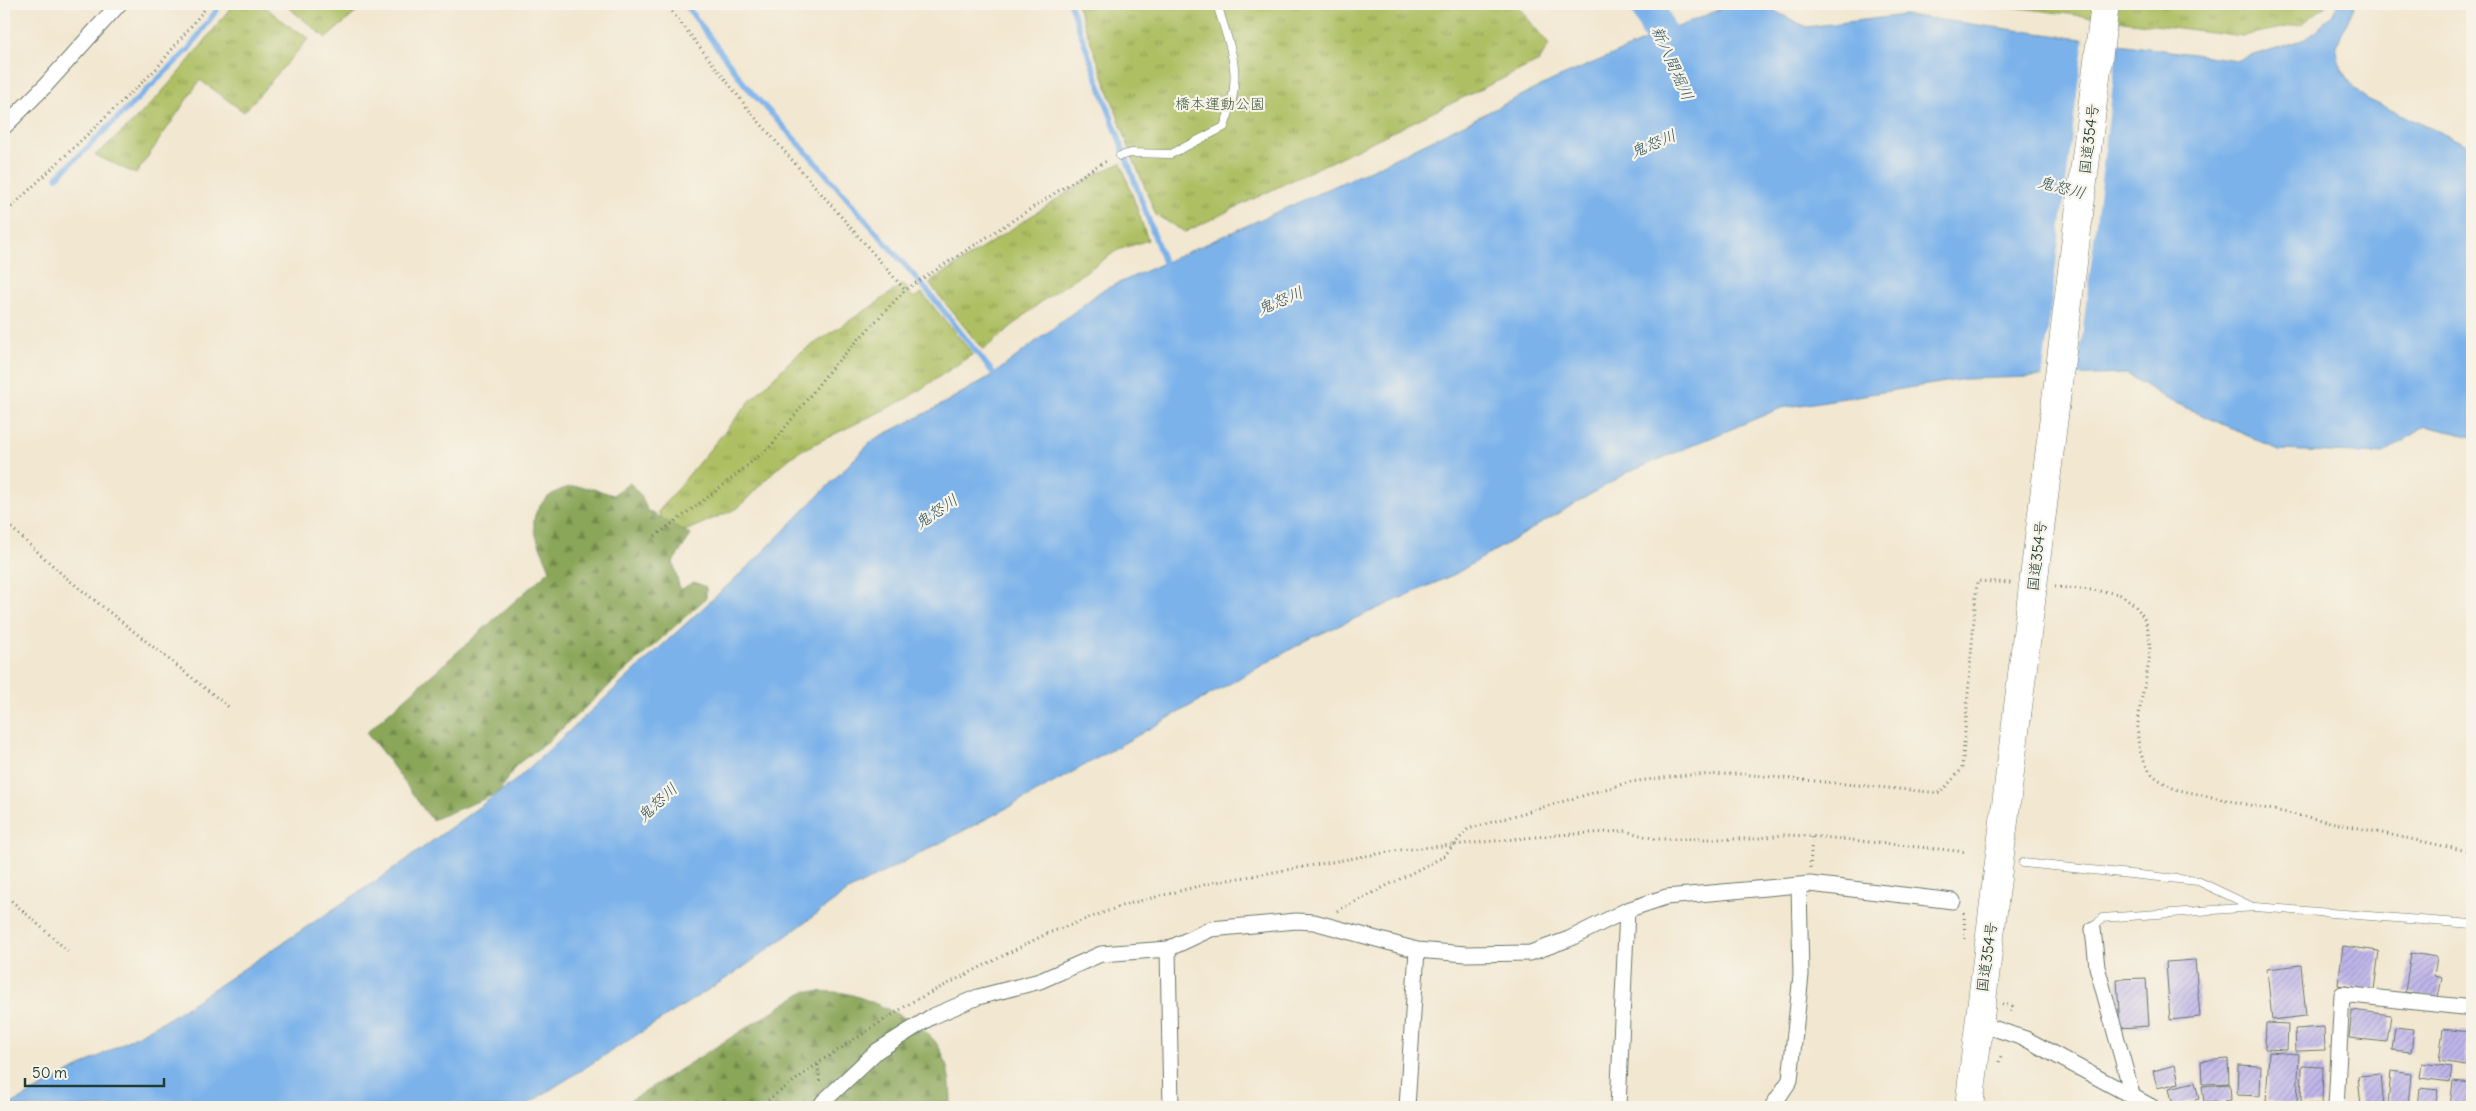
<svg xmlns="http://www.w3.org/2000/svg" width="2476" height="1111" font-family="Delius,'Klee One',sans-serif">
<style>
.grass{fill:url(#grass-tufts);stroke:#667e4c}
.forest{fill:url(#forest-firs);stroke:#547246}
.water{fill:#7bb2ea;stroke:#4d788f}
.pier{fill:#f2e7d0}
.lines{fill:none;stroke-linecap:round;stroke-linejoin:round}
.stream{stroke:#7bb2ea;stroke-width:5.5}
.river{stroke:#7bb2ea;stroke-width:34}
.building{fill:url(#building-hatch)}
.lane-casing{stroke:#69786b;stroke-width:9}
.street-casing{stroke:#69786b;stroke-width:17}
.highway-casing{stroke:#69786b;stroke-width:29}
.path{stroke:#69786b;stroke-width:3;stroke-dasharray:1 4;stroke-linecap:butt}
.lane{stroke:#fff;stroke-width:8}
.street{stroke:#fff;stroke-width:15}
.highway{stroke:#fff;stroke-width:28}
.highway-bridge-casing{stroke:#69786b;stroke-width:29;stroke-linecap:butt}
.highway-bridge{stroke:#fff;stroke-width:28}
.labels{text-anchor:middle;stroke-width:4.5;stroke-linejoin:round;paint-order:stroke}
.park-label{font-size:15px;fill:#435e40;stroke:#f7f3e8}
.street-label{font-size:15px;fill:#1f3d34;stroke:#f7f3e8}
.water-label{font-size:16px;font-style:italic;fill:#365a62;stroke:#f7f3e8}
</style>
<defs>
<pattern id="grass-tufts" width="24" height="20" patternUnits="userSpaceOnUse" patternTransform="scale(1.25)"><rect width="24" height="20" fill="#aebf63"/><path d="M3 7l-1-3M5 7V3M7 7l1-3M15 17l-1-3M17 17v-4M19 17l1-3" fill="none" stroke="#8d9c52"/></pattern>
<pattern id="forest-firs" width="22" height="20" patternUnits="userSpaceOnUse" patternTransform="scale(1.25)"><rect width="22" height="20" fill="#8aa659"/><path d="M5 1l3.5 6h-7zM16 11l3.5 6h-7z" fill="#70884a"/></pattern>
<pattern id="building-hatch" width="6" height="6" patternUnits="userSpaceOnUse" patternTransform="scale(1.25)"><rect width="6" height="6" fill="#bfb6ea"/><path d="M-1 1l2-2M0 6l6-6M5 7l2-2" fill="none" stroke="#9b95be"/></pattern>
</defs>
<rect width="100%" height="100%" fill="#f7f3e8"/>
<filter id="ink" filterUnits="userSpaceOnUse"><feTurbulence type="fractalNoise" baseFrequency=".02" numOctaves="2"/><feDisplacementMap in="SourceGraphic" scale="10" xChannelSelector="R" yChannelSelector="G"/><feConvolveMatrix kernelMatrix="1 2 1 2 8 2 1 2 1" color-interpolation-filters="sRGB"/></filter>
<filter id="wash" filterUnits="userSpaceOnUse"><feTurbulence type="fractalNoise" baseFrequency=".0096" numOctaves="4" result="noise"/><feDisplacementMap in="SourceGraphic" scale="20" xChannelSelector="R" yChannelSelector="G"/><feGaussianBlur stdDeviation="1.12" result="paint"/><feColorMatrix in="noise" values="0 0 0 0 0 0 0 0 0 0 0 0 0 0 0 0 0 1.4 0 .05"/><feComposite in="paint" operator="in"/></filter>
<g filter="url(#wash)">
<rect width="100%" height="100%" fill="#f2e7d0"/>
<!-- grass -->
<path class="grass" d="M233 4H262L286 24 309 38 244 112 200 80 136 174 95 155C149 112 192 59 233 4Z
M284 4H366L326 38Z
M1077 4H1516L1549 45 1539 61 1185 232 1156 215 1131 153Z
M1989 4H2328L2302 24 2242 36Z
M1121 163 1148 240 1118 250 1085 272 1042 301 983 350 929 283 1094 175Z
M903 283 913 298 922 293 973 354 906 399 798 452 775 470 738 508 671 537 658 512 750 401 794 357 881 300Z"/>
<!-- forest -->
<path class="forest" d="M630 483 642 497 647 510 691 535 673 562 680 590 694 582 706 587V598L546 743 516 765 498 793 432 820C409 791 391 760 366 733L550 570C545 555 536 542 534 526 532 506 552 490 571 487 583 485 601 491 613 495Z
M805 991C818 992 831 991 844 993 867 997 924 1024 937 1044 949 1062 951 1086 951 1107H620Z"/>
<!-- water -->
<path class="water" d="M1732 4H1761L1806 27 1905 15 2237 60 2306 39 2333 14 2337 4H2355C2351 16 2339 36 2337 47 2334 65 2354 90 2367 99L2472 147V437L2425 426 2384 454 2279 450 2167 399 2127 374 1965 379 1781 408 1627 473 1455 574 1309 639 1030 796 848 891 741 969 523 1107H6L171 1017 391 871 516 780 754 561 873 440 932 410 994 374 1101 291 1377 167 1553 80Z"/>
<!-- pier -->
<path class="pier" d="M2084 37 2118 42 2077 378 2042 379Z"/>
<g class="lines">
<!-- stream -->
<path class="stream" d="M685 4 746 86 811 157 930 294 994 374
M1070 4 1164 262
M57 177 188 50 221 4"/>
<!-- river -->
<path class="river" d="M1647 4 1679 77"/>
</g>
<g id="blocks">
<!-- building -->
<path class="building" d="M2343 946 2379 951 2374 990 2338 985Z
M2411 953 2437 957 2434 976 2442 978 2438 997 2405 992Z
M2195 960 2200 1017 2170 1020 2166 962Z
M2301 965 2306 1016 2272 1020 2267 969Z
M2146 978 2149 1026 2120 1028 2117 979Z
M2352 1010 2391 1015 2387 1042 2349 1038Z
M2266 1023 2288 1024 2287 1050 2265 1049Z
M2324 1027 2325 1050 2296 1051 2295 1029Z
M2395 1027 2414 1029 2411 1052 2392 1050Z
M2443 1029 2469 1032 2465 1065 2439 1061Z
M2269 1052 2299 1054 2297 1104 2266 1102Z
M2228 1059 2229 1083 2202 1084 2201 1061Z
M2422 1063 2452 1067 2450 1082 2420 1078Z
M2175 1065 2179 1083 2157 1088 2153 1071Z
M2238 1065 2261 1066 2260 1096 2237 1095Z
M2302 1066 2323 1067 2322 1104H2301Z
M2391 1071 2411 1074 2408 1107 2388 1105Z
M2381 1074 2384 1107H2361L2358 1076Z
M2453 1081 2472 1083V1107H2450Z
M2195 1082 2199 1099 2173 1106 2169 1088Z
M2230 1084 2231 1101 2204 1103 2202 1086Z
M2420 1088 2438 1090 2435 1107H2418Z"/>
</g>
</g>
<g filter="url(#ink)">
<use href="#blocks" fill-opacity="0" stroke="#69786b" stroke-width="1"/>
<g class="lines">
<!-- lane casing -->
<g class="lane-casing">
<path id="lane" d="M1120 156 1131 153 1171 154 1224 127C1244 75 1232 54 1217 4
M2023 863 2198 881 2253 907
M2093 929 2102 918 2255 907 2472 924"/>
</g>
<!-- street casing -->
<g class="street-casing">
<path id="street" d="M4 127 44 87 119 4
M2093 929 2097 967 2134 1101
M1168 949 1171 1107
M1978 1023 2026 1039 2152 1107
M820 1107 823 1102 877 1051 931 1017 978 997 1040 981 1101 954 1168 949 1211 929 1296 921 1314 922 1417 950 1466 954 1530 953 1569 939 1627 910 1666 897 1810 884 1953 901
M1407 1107 1417 950
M1618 1107 1627 910
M1772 1107 1790 1080 1801 975 1799 886
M2336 1107 2342 994 2472 1008"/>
</g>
<!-- highway casing -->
<g class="highway-casing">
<path id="highway" d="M1969 1107 2017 715"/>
</g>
<!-- path -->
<path class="path" d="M666 4 753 115 905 290
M4 214 156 69 209 4
M4 521 64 576 230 708
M655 536 715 492 771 446 829 371 905 290 1097 166 1109 160
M2055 587C2067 588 2116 591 2123 596 2189 640 2107 719 2152 774 2157 780 2168 784 2174 789L2472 852
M1810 868 1812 836
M4 894 69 952
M1337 911 1443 857 1468 829 1630 782 1687 775 1741 774 1940 793 1962 769 1977 581 2011 583
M1964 913 1965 941
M2002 1004 2012 1006 2011 1013
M1999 1062 2002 1053
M818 1065 820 1084
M764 1103 824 1059 912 1002 1046 934 1124 905 1211 883 1400 850 1557 835 1625 831 1655 839H1752L1783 835 1812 836 1967 852"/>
<!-- lane -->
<use href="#lane" class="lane"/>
<!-- street -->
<use href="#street" class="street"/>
<!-- highway -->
<use href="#highway" class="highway"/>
<!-- highway-bridge casing -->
<g class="highway-bridge-casing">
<path id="highway-bridge" d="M2017 715 2105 4"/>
</g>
<!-- highway-bridge -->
<use href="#highway-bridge" class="highway-bridge"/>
</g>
</g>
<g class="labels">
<!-- park labels -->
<g class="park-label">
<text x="1220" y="109">橋本運動公園</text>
</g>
<!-- street labels -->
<g class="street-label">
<text transform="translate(2089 139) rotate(-83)" y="5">国道354号</text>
<text transform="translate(2037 556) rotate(-83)" y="5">国道354号</text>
<text transform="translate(1987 957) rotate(-82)" y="5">国道354号</text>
</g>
<!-- water labels -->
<g class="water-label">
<text transform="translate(1673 63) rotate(66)" y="6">新八間堀川</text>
<text transform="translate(1653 143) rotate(-23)" y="6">鬼怒川</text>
<text transform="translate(2062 187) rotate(15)" y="6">鬼怒川</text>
<text transform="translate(1280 300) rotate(-23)" y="6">鬼怒川</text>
<text transform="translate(936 511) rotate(-34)" y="6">鬼怒川</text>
<text transform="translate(657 802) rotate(-43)" y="6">鬼怒川</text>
</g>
</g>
<!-- margin -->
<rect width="2476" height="1111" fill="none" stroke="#f7f3e8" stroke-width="20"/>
<!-- scale -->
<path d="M25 1078v8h139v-8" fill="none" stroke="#1f3d34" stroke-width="2.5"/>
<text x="32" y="1078" font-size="15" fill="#1f3d34" stroke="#f7f3e8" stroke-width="4" paint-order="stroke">50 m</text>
</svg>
